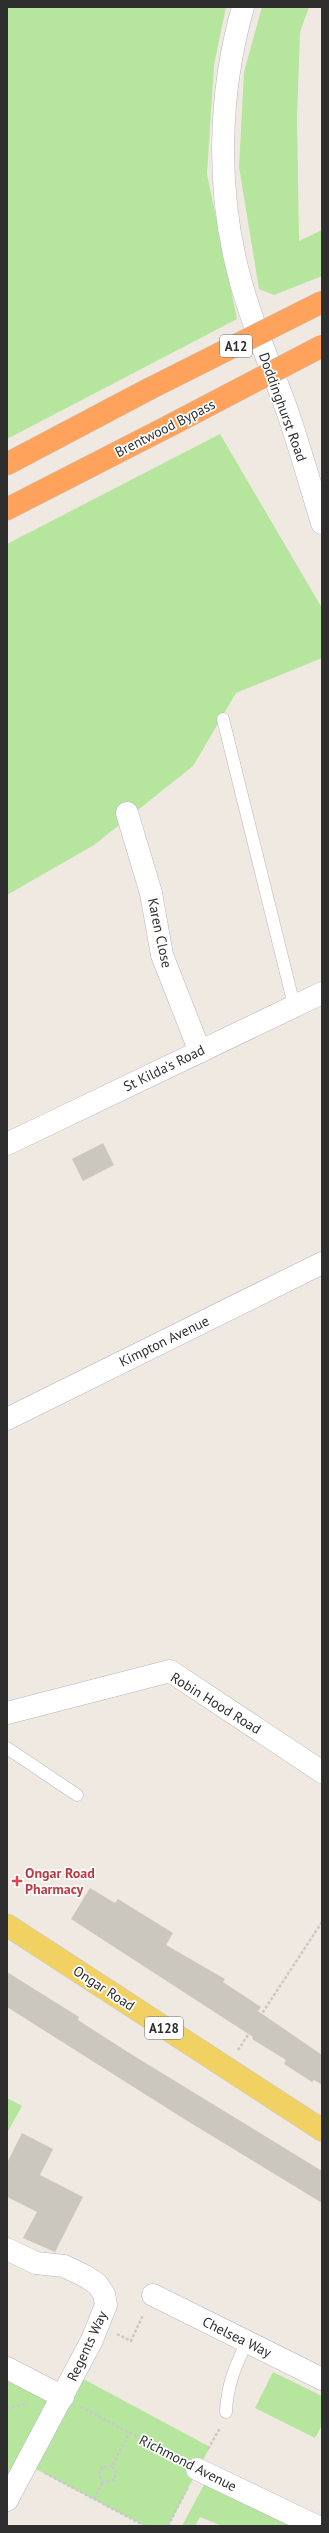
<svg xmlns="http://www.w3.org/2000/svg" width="329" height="2533" font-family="'PT Sans',sans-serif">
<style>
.green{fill:#b6e59e}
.building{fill:#cbc7bf}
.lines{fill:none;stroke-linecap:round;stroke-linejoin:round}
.lane-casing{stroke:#b4b7c1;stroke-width:13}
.street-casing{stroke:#b4b7c1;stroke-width:23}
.secondary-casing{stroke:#b4b7c1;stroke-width:23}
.primary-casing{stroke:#c9c9c9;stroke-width:23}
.highway-casing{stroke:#c9c9c9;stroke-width:23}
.path{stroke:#c9c9c9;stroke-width:2.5;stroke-dasharray:3 2;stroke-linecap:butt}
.lane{stroke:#fff;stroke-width:12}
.street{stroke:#fff;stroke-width:22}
.secondary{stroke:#fff;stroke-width:22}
.primary{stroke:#f2d163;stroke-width:22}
.highway{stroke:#ffa35c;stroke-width:22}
.highway-bridge-casing{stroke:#c9c9c9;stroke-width:23;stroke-linecap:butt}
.highway-bridge{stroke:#ffa35c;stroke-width:22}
.health-dot{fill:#e0444e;stroke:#fff;stroke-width:1.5}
.labels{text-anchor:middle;stroke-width:3.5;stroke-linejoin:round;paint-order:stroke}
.shield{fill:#fff;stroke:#6d6d6d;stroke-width:1}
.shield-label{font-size:13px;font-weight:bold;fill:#2e2e2e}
.street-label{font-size:14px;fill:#2e2e2e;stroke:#fff}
.health-label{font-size:14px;font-weight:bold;fill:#be3a42;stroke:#fff;text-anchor:start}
</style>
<rect width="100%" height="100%" fill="#efe9e1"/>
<!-- green -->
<path class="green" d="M7 7H226L214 65 207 174 237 319 7 439Z
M262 7H309L300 32 297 117 299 241 322 230V276L274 295 259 289 239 167 244 72Z
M220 434 322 608V658L236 693 193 766 94 845 7 895V544Z
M7 2098 22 2106 7 2133Z
M7 2368 62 2397 74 2374 210 2447 168 2526H145L26 2464 7 2500Z
M273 2372 322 2396V2425L315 2438 255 2408Z
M205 2483 295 2526H222L200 2517 195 2526H182Z"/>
<!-- building -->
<path class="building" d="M103 1143 114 1165 83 1181 72 1159Z
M90 1888 115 1903 118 1899 173 1933 166 1945 225 1979 223 1982 261 2007 258 2011 322 2055V2085L314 2080 312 2082 284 2064 286 2060 252 2039 253 2037 71 1919Z
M7 1972 79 2017 78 2020 126 2051 322 2171V2203L181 2117 7 2007Z
M22 2133 53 2149 40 2175 83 2197 55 2252 23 2238 37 2212 7 2197V2163Z"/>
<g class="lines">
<!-- lane casing -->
<g class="lane-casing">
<path id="lane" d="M223 719 294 1005
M7 1748 77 1795
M226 2412C227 2386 235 2366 247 2342"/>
</g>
<!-- street casing -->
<g class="street-casing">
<path id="street" d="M127 813 151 893 162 955 200 1052
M7 1144 322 993
M7 1419 322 1263
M7 1713 170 1671 322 1772
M7 2249 36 2263 64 2266 85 2276 97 2284 104 2294 106 2305 92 2340 7 2500
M153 2295 322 2379
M7 2368 63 2397
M197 2469 316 2526"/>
</g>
<!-- secondary casing -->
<g class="secondary-casing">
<path id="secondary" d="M243 7C218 95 216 191 240 279 252 325 272 368 288 413 300 449 311 486 322 523"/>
</g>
<!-- primary casing -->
<g class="primary-casing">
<path id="primary" d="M7 1925 322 2130"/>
</g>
<!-- highway casing -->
<g class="highway-casing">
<path id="highway" d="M7 464 149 389
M7 509 169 426"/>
</g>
<!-- path -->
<path class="path" d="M238 2050 322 1922
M117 2334 131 2341 143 2315
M81 2407 179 2459
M7 2408 27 2404
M208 2449 220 2428
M112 2466 102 2467 99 2475 103 2482 114 2480 116 2471 112 2466 130 2432
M45 2473 145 2526
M94 2499 103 2482
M168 2526 188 2487"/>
<!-- lane -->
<use href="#lane" class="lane"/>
<!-- street -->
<use href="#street" class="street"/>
<!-- secondary -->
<use href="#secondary" class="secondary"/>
<!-- primary -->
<use href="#primary" class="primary"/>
<!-- highway -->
<use href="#highway" class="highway"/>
<!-- highway-bridge casing -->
<g class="highway-bridge-casing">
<path id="highway-bridge" d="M149 389 322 302
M169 426 322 346"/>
</g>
<!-- highway-bridge -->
<use href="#highway-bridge" class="highway-bridge"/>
</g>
<!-- markers -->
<path class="health-dot" d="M15 1875h4v4h4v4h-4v4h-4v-4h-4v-4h4z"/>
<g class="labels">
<!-- shield labels -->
<g class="shield">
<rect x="220" y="335" width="32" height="22" rx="3"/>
<rect x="145" y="2017" width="38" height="22" rx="3"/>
</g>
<g class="shield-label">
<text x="236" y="351">A12</text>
<text x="164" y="2033">A128</text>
</g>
<!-- street labels -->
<g class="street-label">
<text transform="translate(283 407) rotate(70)" y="5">Doddinghurst Road</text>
<text transform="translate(165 428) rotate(-27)" y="5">Brentwood Bypass</text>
<text transform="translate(160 933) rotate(78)" y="5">Karen Close</text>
<text transform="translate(164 1068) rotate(-26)" y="5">St Kilda's Road</text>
<text transform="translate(164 1341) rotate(-26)" y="5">Kimpton Avenue</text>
<text transform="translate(216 1703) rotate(32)" y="5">Robin Hood Road</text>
<text transform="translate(104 1988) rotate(33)" y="5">Ongar Road</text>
<text transform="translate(237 2337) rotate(26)" y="5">Chelsea Way</text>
<text transform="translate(87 2346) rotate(-65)" y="5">Regents Way</text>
<text transform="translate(188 2463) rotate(27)" y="5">Richmond Avenue</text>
</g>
<!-- health labels -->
<g class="health-label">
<text x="25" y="1878">Ongar Road<tspan x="25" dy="16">Pharmacy</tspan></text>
</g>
</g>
<!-- border -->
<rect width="329" height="2533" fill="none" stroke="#2e2e2e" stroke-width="16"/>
</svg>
